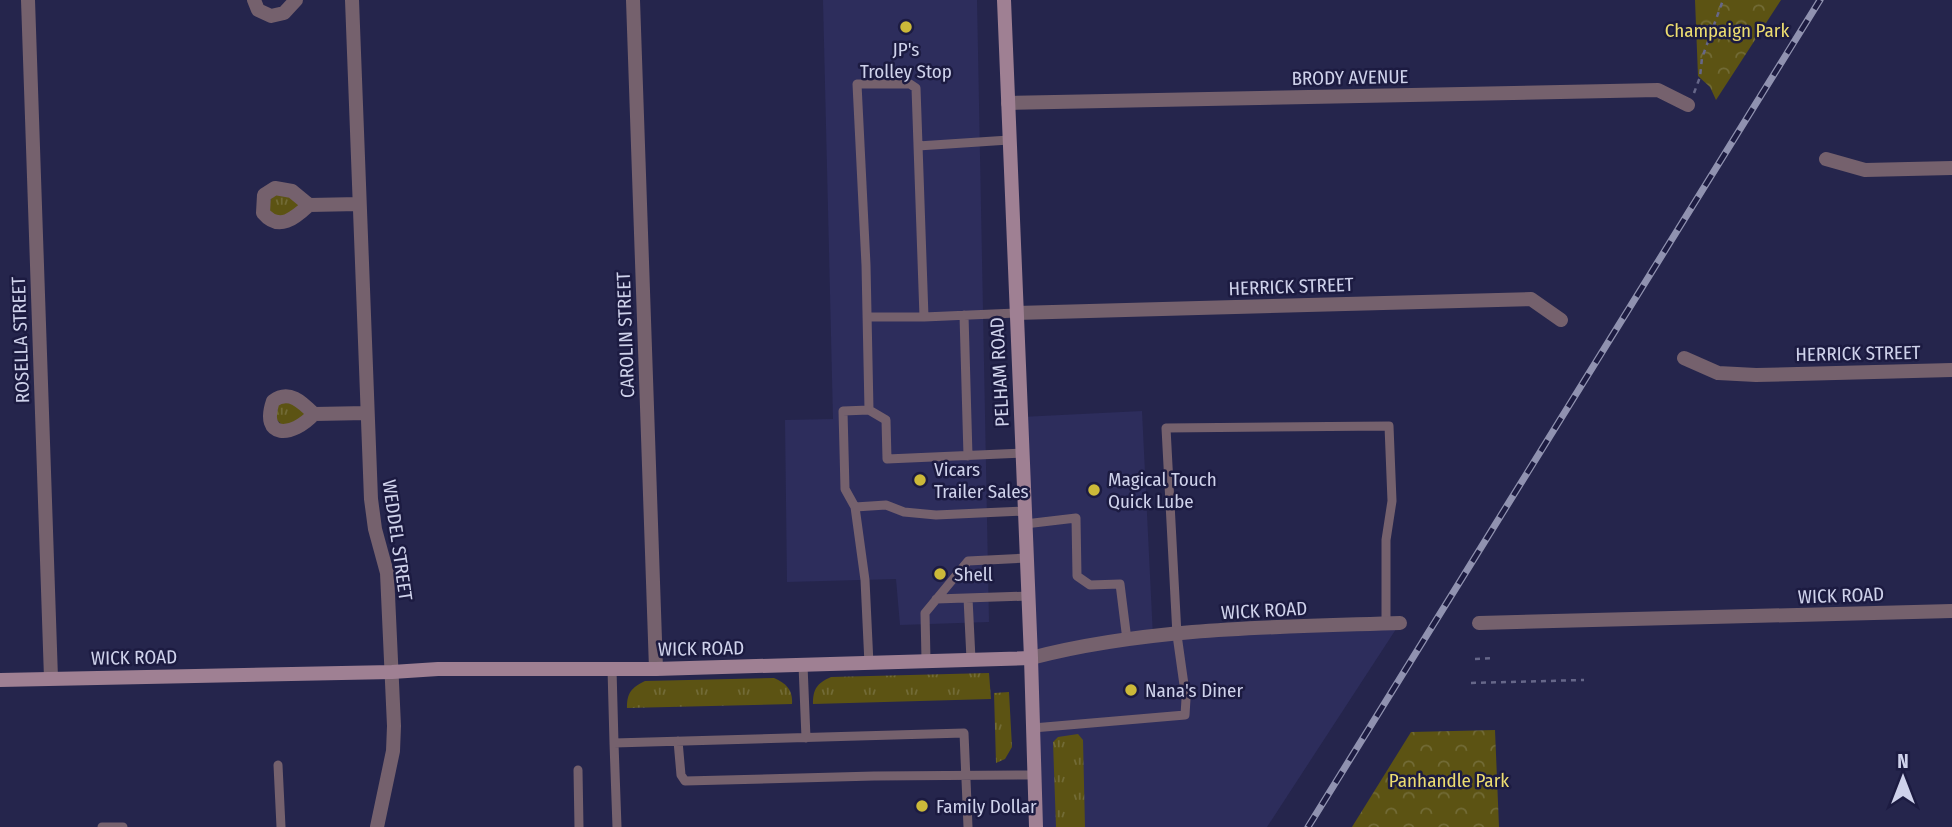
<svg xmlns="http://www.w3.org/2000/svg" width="1952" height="827" font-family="'Fira Sans Condensed',sans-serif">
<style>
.built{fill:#2d2d5c}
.grass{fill:url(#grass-tufts)}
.park{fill:url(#park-crowns)}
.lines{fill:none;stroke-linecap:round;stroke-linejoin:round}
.path{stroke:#666789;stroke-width:2.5;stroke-dasharray:5 5;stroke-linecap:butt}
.lane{stroke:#75616d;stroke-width:9}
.street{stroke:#75616d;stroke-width:14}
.secondary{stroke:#9f8093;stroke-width:14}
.rail-casing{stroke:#9092b0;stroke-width:7}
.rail{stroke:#1c1b41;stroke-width:4.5;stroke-dasharray:13;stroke-linecap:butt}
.poi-dot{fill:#ccb939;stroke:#1c1b41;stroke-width:2.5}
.labels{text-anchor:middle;stroke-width:5;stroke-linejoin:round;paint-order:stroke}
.park-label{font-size:19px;fill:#eddd70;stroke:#1c1b41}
.poi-label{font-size:19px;fill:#cfd2eb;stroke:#1c1b41;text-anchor:start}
.street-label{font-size:19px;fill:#cfd2eb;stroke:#1c1b41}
</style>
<defs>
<pattern id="grass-tufts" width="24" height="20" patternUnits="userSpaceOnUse" patternTransform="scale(1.75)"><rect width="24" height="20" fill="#5c5313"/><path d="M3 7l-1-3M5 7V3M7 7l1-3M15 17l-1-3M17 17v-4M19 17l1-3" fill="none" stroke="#726b36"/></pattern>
<pattern id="park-crowns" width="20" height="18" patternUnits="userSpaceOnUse" patternTransform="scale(1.75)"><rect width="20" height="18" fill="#5c5313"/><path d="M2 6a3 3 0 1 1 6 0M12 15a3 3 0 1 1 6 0" fill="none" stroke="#726b36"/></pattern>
</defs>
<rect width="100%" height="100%" fill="#25254c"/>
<!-- built -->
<path class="built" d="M823 0H977L989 622 900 625 896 579 787 582 785 420 833 419Z
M1142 411 1153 637 1400 623 1267 827H1036L1021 417Z"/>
<!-- grass -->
<path class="grass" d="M279 192 288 194 299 205 285 218 276 219 267 210 272 196Z
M289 400 306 414 292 425 281 424 276 419 278 405Z
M989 673 991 699 813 704C813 689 817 683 831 677Z
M774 678C787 684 793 690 792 704L627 708C627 693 631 688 645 681Z
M1009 692 1012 747 1005 759 996 763 994 693Z
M1078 734 1083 740 1085 827H1056L1053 742 1058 737Z"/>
<!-- park -->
<path class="park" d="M1695 0H1781L1716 100 1710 87 1698 76Z
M1495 730 1499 827H1352L1411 732Z"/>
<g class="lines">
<!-- path -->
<path class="path" d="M1694 93 1700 77 1702 58 1723 0
M1475 659 1493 658
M1471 683 1584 680"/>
<!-- lane -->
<path class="lane" d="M918 146 1009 140
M964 315 968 456
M867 317H924
M869 410 886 420 887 459 1022 453
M855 507 886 505 904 512 936 515 1025 511
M1025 524 1076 518 1077 576 1090 585 1120 584 1127 640
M968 598 971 659
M936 599 1029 596
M926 660 925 613 968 561 1027 558
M869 664 865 580 855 507 845 489 843 411 869 410 866 265 857 84H910L916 88 924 317 1016 313
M803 665 806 738
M612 669 614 743
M1033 728 1185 715 1186 699 1177 635 1166 428 1389 426 1392 501 1386 540V623
M678 741 681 775 685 781 874 776 1035 775
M278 765 281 827
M578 770 579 827
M102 827H123
M617 827 614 743 964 733 968 827"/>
<!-- street -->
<path class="street" d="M28 0 51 678
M254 0 258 10 271 16 284 13 296 0
M352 0 371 499 375 529 387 573 394 726 393 751 377 827
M633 0 656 669
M1008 103 1658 90 1688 105
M1826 159 1865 170 1952 168
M309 205C295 218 279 232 263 213L264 195 275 188 292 191 309 205 359 204
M1016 313 1531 299 1561 320
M1684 358 1718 373 1756 375 1952 370
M314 414C292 438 260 439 273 401 289 389 302 402 314 414L367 413
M1479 623 1952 611
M1031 658C1150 627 1277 627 1400 623"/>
<!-- secondary -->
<path class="secondary" d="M1004 0 1031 658 1036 827
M0 680 392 672 438 669H656L1031 658"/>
<!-- rail casing -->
<g class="rail-casing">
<path id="rail" d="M1308 827 1820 0"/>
</g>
<!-- rail -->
<use href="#rail" class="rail"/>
</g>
<!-- markers -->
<g class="poi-dot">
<circle cx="906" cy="27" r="7"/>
<circle cx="920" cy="480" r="7"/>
<circle cx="1094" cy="490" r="7"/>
<circle cx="940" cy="574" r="7"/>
<circle cx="1131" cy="690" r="7"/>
<circle cx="922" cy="806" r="7"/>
</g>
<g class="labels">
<!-- park labels -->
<g class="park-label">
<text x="1727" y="37">Champaign Park</text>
<text x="1449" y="787">Panhandle Park</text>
</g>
<!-- poi labels -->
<g class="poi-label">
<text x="906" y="56" text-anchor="middle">JP's<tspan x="906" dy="22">Trolley Stop</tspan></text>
<text x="934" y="476">Vicars<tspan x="934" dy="22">Trailer Sales</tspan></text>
<text x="1108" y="486">Magical Touch<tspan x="1108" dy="22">Quick Lube</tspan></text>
<text x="954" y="581">Shell</text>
<text x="1145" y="697">Nana's Diner</text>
<text x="936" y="813">Family Dollar</text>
</g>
<!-- street labels -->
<g class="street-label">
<text transform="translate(1350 77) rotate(-1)" y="7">BRODY AVENUE</text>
<text transform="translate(1291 286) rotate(-2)" y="7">HERRICK STREET</text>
<text transform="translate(625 335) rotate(-92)" y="7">CAROLIN STREET</text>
<text transform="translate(20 340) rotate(-92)" y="7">ROSELLA STREET</text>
<text transform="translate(1858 353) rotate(-1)" y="7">HERRICK STREET</text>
<text transform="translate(999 372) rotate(-93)" y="7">PELHAM ROAD</text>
<text transform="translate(398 540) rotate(82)" y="7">WEDDEL STREET</text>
<text transform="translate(1841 595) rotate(-2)" y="7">WICK ROAD</text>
<text transform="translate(1264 610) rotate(-3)" y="7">WICK ROAD</text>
<text transform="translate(701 648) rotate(-1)" y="7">WICK ROAD</text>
<text transform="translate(134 657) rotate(-1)" y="7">WICK ROAD</text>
</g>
</g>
<!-- north arrow -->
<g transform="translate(1903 778)" stroke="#1c1b41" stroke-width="5" paint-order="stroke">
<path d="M0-5L12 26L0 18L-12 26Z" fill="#cfd2eb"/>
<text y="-10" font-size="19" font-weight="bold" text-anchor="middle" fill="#cfd2eb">N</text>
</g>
</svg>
